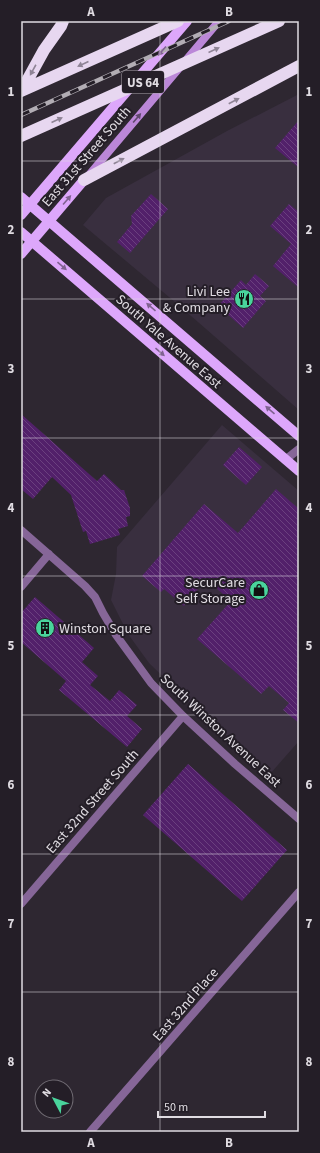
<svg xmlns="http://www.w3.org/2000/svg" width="320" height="1153" font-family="'Source Sans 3',sans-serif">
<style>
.built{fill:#392f3f}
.building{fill:url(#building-back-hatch)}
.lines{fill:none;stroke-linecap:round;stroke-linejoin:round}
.minor{stroke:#866698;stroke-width:8}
.secondary{stroke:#bb87d8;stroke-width:8}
.primary{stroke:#dda7fb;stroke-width:10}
.motorway{stroke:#e7d7f0;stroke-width:12}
.rail-casing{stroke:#b2adb4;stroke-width:4.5}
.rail{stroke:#241e27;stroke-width:3;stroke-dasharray:9;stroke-linecap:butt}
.oneway{fill:#8f8496}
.oneway2{fill:#806291}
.oneway3{fill:#60486e}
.grid{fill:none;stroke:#e0dce2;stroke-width:1;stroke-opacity:0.55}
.labels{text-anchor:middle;stroke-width:4;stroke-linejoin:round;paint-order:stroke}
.shield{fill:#241e27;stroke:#a8a3aa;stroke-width:1}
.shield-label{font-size:13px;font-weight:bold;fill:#e0dce2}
.street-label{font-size:14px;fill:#e0dce2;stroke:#241e27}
.poi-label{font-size:14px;fill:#e0dce2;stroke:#241e27;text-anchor:end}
.neatline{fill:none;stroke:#e0dce2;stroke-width:1.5}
.grid-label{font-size:13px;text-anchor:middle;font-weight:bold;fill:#e0dce2}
</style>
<defs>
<pattern id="building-back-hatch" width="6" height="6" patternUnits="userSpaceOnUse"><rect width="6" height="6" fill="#52206a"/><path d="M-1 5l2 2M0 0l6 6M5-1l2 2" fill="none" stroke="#6b407f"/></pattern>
</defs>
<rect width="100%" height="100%" fill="#2e2731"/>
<!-- built -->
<path class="built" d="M299 94V410L175 302 83 225 106 198 227 131Z
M222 425 299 491V741L270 774 192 705 149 663 128 634 111 600 116 574 117 547Z"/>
<!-- building -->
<path class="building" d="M299 120V168L275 148Z
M151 194 168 209 130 253 117 242 132 224 131 216Z
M289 204 299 212V288L273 266 291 244 270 226Z
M255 274 269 286 260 296 266 301 243 328 218 306 241 280 246 285Z
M21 414 97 481 104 474 121 490H124L130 508V516L126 517 128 526 118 529 120 535 90 544 86 531 83 532 71 495 52 477 33 499 21 489Z
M239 447 262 467 246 485 223 465Z
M276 489 299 509V723L283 710 289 703 269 686 261 694 197 639 231 601 206 579 184 606 164 589 161 592 142 576 204 504 238 533Z
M35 597 94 648 82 662 98 676 90 685 110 701 119 690 137 705 127 716 142 729 127 747 59 690 66 681 21 642V613Z
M188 764 287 850 242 901 143 815Z"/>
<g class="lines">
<!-- minor -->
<path class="minor" d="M285 460 299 449
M21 530 85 586 95 597 103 613 116 635 151 683 183 716 235 764 299 819
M21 587 49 554
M21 904 183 716
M90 1132 299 892"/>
<!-- secondary -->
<path class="secondary" d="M89 175 219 21"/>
<!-- primary -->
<path class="primary" d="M21 197 299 436
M21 215 187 21
M21 232 299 471
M21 254 84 180"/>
<!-- motorway -->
<path class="motorway" d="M22 90 44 50 61 26 63 21
M21 91 178 21
M21 136 279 21
M84 180 299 66"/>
<!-- rail casing -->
<g class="rail-casing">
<path id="rail" d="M21 115 229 21"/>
</g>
<!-- rail -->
<use href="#rail" class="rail"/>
</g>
<!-- one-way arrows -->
<defs><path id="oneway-solid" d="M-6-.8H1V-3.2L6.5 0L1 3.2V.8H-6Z"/></defs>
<g class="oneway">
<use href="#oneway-solid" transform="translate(214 50) rotate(-24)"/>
<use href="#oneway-solid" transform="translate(83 64) rotate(156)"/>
<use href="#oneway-solid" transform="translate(33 70) rotate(119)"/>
<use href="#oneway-solid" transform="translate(234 101) rotate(-28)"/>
<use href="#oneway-solid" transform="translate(57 120) rotate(-24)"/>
<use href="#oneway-solid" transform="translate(119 161) rotate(-28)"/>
</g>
<g class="oneway2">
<use href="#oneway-solid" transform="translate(162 51) rotate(131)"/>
<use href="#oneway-solid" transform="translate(67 200) rotate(-49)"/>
<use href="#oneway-solid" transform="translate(62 266) rotate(41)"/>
<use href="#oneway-solid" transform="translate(151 307) rotate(-139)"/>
<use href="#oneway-solid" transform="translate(160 352) rotate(41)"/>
<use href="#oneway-solid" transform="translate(270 410) rotate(-139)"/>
</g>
<use class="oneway3" href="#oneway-solid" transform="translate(137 118) rotate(-50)"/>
<!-- grid -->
<path class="grid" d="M160 21V1132M21 161H299M21 299H299M21 438H299M21 576H299M21 715H299M21 854H299M21 992H299"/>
<!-- icons -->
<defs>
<g id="restaurant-disc" transform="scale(1)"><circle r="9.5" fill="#49d49c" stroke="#241e27"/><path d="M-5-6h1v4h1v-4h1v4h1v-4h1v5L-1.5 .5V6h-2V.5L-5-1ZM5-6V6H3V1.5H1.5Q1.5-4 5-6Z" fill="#111"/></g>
<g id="shop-disc" transform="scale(1)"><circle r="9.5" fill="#49d49c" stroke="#241e27"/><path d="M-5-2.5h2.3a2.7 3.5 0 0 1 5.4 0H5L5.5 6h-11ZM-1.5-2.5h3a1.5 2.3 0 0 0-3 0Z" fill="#111"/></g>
<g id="building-disc" transform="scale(1)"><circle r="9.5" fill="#49d49c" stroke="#241e27"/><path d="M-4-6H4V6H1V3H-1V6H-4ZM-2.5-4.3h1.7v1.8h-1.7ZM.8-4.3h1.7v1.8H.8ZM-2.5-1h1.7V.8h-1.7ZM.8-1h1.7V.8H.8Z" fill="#111"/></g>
</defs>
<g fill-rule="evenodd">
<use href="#restaurant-disc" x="244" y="299"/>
<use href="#shop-disc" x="259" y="590"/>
<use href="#building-disc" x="45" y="628"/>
</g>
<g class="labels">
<!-- shield labels -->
<rect class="shield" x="122" y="71" width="42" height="22" rx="3"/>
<g class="shield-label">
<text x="143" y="87">US 64</text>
</g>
<!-- street labels -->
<g class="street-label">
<text transform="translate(86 156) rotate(-49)" y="5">East 31st Street South</text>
<text transform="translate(169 341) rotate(41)" y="5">South Yale Avenue East</text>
<text transform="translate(221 730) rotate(43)" y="5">South Winston Avenue East</text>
<text transform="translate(92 801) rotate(-49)" y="5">East 32nd Street South</text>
<text transform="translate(185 1004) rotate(-49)" y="5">East 32nd Place</text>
</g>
<!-- poi labels -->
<g class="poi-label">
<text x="230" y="296">Livi Lee<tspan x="230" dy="16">&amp; Company</tspan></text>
<text x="245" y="587">SecurCare<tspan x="245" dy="16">Self Storage</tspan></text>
<text x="59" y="633" text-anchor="start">Winston Square</text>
</g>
</g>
<!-- border -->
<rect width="320" height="1153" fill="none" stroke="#241e27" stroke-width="44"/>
<!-- north arrow -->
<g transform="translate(54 1099) rotate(311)"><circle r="19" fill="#241e27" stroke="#6f6a72"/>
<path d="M0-3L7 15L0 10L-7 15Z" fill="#49d49c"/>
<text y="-6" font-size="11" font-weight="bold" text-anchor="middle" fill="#e0dce2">N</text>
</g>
<!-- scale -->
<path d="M158 1111v6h107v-6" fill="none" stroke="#e0dce2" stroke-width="2"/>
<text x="164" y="1111" font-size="12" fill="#e0dce2" stroke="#241e27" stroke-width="3" paint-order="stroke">50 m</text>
<rect x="22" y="22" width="276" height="1109" class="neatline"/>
<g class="grid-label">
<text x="91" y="16">A</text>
<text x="229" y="16">B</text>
<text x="11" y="96">1</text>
<text x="309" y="96">1</text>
<text x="11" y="234">2</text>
<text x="309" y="234">2</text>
<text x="11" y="373">3</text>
<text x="309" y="373">3</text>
<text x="11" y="512">4</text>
<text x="309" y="512">4</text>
<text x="11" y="650">5</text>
<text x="309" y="650">5</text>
<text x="11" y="789">6</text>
<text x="309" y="789">6</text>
<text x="11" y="928">7</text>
<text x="309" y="928">7</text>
<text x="11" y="1066">8</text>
<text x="309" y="1066">8</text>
<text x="91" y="1147">A</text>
<text x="229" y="1147">B</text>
</g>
</svg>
